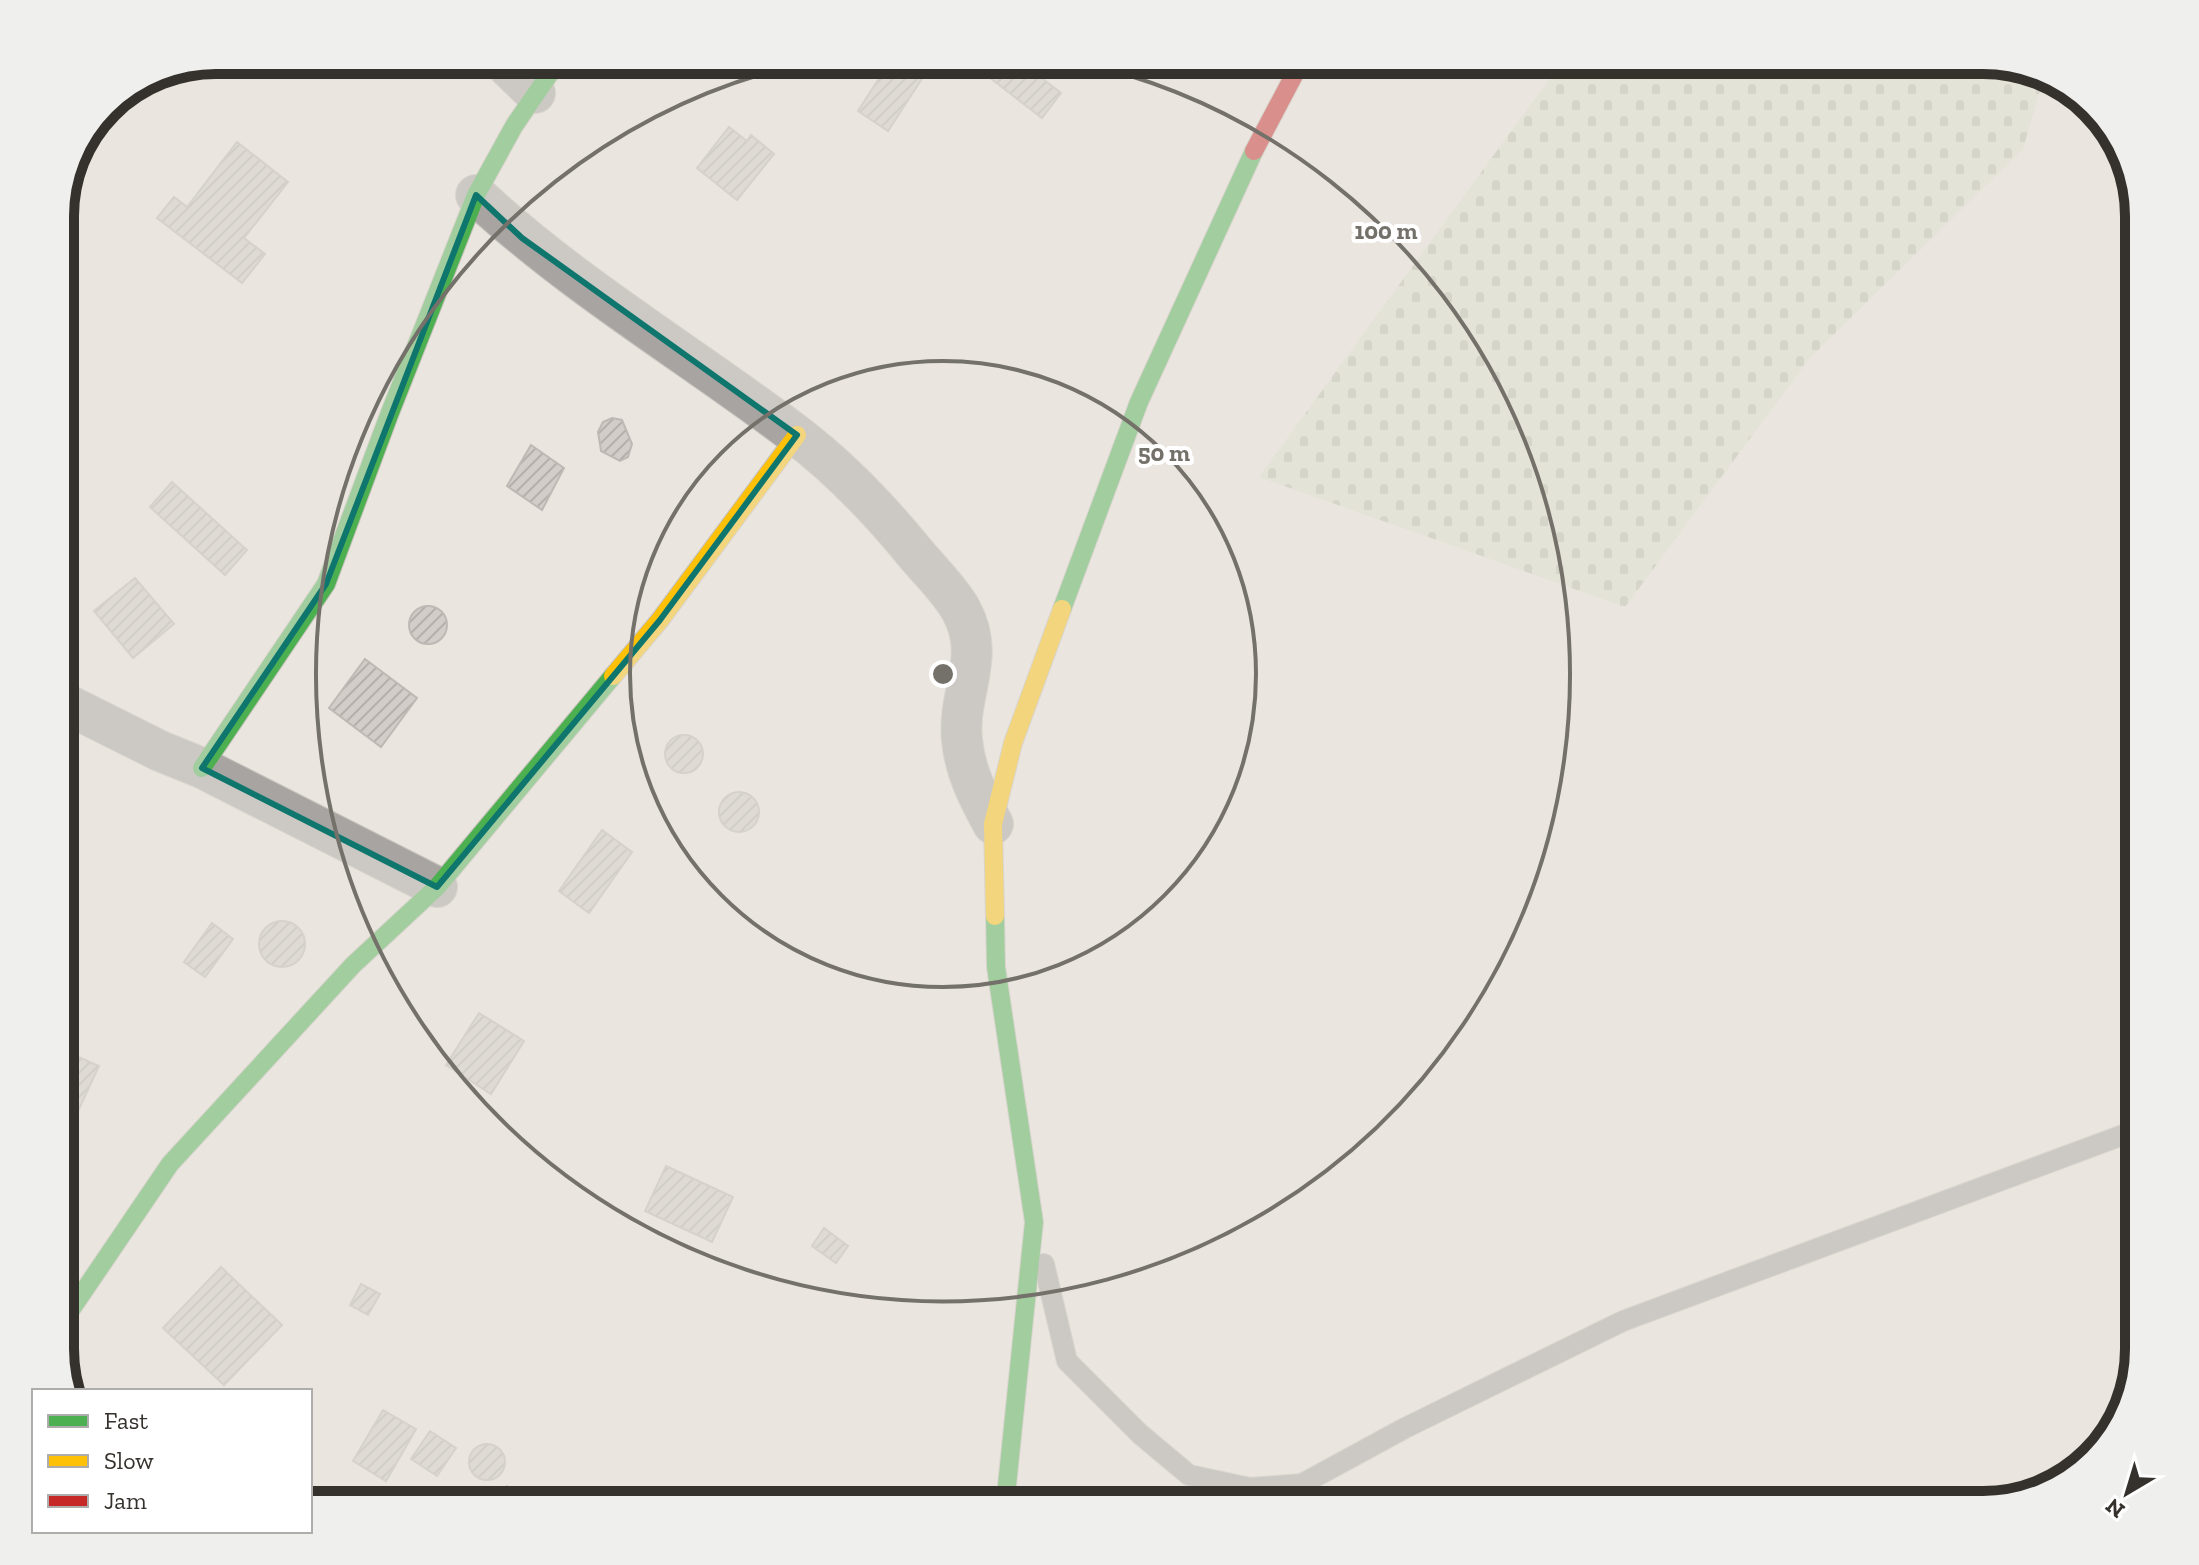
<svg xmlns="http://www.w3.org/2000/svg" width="2199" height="1565" font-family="'Zilla Slab',serif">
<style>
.cemetery{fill:url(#cemetery-stones)}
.building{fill:url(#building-hatch);stroke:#beb9b5;stroke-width:2}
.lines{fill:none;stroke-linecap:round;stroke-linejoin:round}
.lane-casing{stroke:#c5c1bb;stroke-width:22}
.street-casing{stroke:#c5c1bb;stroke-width:42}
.fast-casing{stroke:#c5c1bb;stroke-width:20}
.slow-casing{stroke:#c5c1bb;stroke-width:20}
.jam-casing{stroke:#c5c1bb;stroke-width:20}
.lane{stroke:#a8a4a2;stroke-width:20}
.street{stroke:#a8a4a2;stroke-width:40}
.fast{stroke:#4caf50;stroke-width:18}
.slow{stroke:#ffc107;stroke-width:18}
.jam{stroke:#c62828;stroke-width:18}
.marked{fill:none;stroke:#0f766e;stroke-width:6;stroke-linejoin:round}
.ring{fill:none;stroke:#74706a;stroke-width:4}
.rim{fill:none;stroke:#35312c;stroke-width:10}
.centre{fill:#74706a;stroke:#fff;stroke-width:4}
.ring-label{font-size:24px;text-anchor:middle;font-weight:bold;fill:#74706a;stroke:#fff;stroke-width:8;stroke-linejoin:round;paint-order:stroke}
</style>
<defs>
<pattern id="cemetery-stones" width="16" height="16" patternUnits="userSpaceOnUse" patternTransform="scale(2)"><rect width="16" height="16" fill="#dde1ce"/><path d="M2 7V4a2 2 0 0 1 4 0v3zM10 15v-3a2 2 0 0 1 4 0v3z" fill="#bec2b1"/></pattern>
<pattern id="building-hatch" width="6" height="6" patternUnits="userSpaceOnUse" patternTransform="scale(2)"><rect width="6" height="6" fill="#d2cdc8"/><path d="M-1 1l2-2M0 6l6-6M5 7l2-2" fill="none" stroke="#b5b0ac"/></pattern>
</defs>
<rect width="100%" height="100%" fill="#eae5de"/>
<!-- cemetery -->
<path class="cemetery" d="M1563 60H1984L2043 80 2023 149 1809 359 1625 607 1259 477Z"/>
<!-- building -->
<path class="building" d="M891 60H934L888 131 858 111Z
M981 60H1018L1061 93 1042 118 976 67Z
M729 127 747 141 751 135 774 154 737 200 697 168Z
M237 142 288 182 244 238 265 254 242 283 157 218 174 197 187 207Z
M612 418 622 420 632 444 628 457 620 461 601 451 600 444 598 432 603 422Z
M531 445 564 468 542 510 507 486Z
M172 482 247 550 225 575 150 507Z
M135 578 174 624 133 658 94 611Z
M409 625a19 19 0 1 1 38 0a19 19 0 1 1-38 0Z
M365 659 417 698 381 747 329 708Z
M665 754a19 19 0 1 1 38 0a19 19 0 1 1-38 0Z
M719 812a20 20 0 1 1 40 0a20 20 0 1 1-40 0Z
M602 830 632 852 589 913 559 891Z
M259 944a23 23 0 1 1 46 0a23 23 0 1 1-46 0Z
M212 923 233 939 205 977 184 962Z
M479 1013 524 1041 491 1094 446 1065Z
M60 1049 99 1066 73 1122 60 1116Z
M666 1166 733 1197 712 1242 645 1211Z
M824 1228 848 1246 836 1263 812 1246Z
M221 1267 282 1325 224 1385 163 1328Z
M361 1284 380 1294 368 1315 350 1305Z
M383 1410 416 1429 386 1481 353 1461Z
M430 1431 456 1448 437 1476 411 1459Z
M469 1462a18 18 0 1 1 36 0a18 18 0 1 1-36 0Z
M507 1486 533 1505H493Z"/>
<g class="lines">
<!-- lane casing -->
<g class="lane-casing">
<path id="lane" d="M1044 1264 1067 1361 1140 1434 1189 1475 1250 1488 1302 1484 1405 1428 1623 1321 2139 1129"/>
</g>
<!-- street casing -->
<g class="street-casing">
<path id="street" d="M501 60 535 93
M476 195C574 286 689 354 795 434 840 468 880 510 915 553 930 571 950 590 961 610 987 657 957 693 962 740 965 772 978 796 993 824
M60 701 160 751 202 768 437 887"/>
</g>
<!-- fast casing -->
<g class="fast-casing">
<path id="fast" d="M1062 609 1139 402 1254 151
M202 768 326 584 389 415 476 195 514 126 559 60
M995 916 996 967 1034 1222 1005 1505
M60 1326 170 1164 353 965 437 887 613 676"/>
</g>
<!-- slow casing -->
<g class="slow-casing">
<path id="slow" d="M613 676 660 620 797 435
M995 916 993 824 1013 743 1062 609"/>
</g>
<!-- jam casing -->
<g class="jam-casing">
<path id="jam" d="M1254 151 1302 60"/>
</g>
<!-- lane -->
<use href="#lane" class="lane"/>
<!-- street -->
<use href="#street" class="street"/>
<!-- fast -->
<use href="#fast" class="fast"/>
<!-- slow -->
<use href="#slow" class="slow"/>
<!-- jam -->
<use href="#jam" class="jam"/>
</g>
<!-- marked area -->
<path d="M0 0H2199V1565H0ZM476 195 522 238 797 435 660 620 437 887 202 768 326 584Z" fill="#eae5de" fill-opacity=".55" fill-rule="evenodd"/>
<path class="marked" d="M476 195 522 238 797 435 660 620 437 887 202 768 326 584Z"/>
<!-- distance rings -->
<g class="ring">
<circle cx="943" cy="674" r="313"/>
<path d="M1073 61A627 627 0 1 1 813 61"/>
</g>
<!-- crop -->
<path d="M0 0H2199V1565H0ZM216 74H1983A142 142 0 0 1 2125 216V1349A142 142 0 0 1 1983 1491H216A142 142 0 0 1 74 1349V216A142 142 0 0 1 216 74Z" fill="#efefee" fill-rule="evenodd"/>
<path class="rim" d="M216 74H1983A142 142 0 0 1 2125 216V1349A142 142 0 0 1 1983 1491H216A142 142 0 0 1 74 1349V216A142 142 0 0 1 216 74Z"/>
<circle cx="943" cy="674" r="12" class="centre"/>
<g class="ring-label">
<text x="1386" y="239">100 m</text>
<text x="1164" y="461">50 m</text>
</g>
<!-- legend -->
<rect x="32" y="1389" width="280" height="144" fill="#ffffff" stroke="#aeadab" stroke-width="2"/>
<rect x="48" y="1415" width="40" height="12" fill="#4caf50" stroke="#aeadab" stroke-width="2"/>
<text x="104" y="1429" font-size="24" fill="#35312c">Fast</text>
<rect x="48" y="1455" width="40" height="12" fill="#ffc107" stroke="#aeadab" stroke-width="2"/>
<text x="104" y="1469" font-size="24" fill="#35312c">Slow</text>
<rect x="48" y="1495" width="40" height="12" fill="#c62828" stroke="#aeadab" stroke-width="2"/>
<text x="104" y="1509" font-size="24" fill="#35312c">Jam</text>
<!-- north arrow -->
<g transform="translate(2127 1493) rotate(218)" stroke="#ffffff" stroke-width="6" paint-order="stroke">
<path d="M0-6L14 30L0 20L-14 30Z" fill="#35312c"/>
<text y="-12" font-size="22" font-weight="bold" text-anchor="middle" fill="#35312c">N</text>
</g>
</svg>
